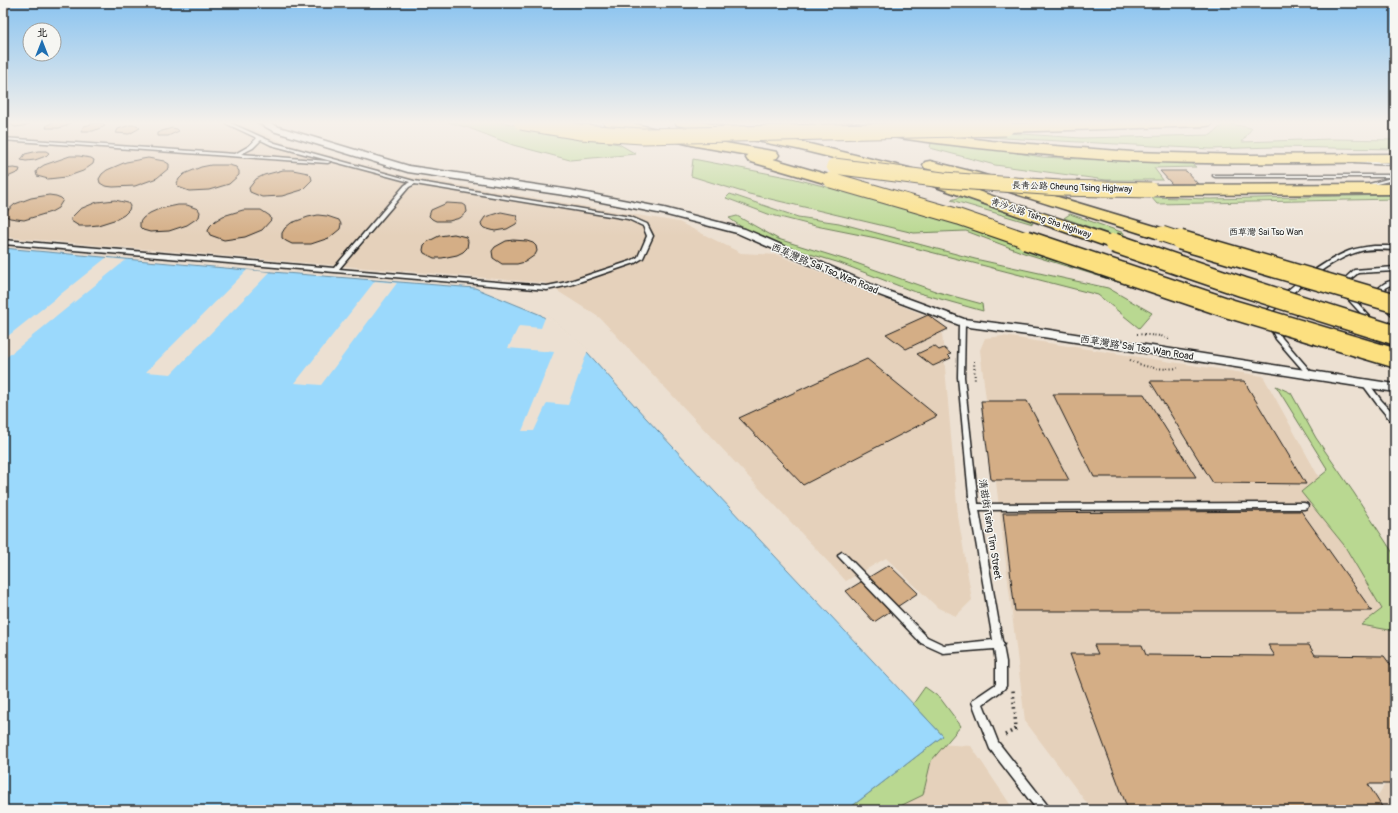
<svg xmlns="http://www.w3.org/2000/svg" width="1398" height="813" font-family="Pangolin,'LXGW WenKai TC',sans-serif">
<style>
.built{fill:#e5d1bb}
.green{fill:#b9d891;stroke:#6a7a56}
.water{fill:#9bd9fc;stroke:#688da2}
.pier{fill:#ece0d2}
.building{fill:#d4ae86;stroke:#1c1c1c}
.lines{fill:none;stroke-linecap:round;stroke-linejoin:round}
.service-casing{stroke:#1c1c1c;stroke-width:3}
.minor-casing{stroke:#1c1c1c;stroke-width:3}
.motorway-casing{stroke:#1c1c1c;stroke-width:3}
.path-far1{stroke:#1c1c1c;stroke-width:2;stroke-dasharray:1 2.5;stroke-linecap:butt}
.path{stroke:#1c1c1c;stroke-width:3.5;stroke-dasharray:1.5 4;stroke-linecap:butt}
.service{fill:#f6f6f2;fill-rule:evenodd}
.minor{fill:#f6f6f2;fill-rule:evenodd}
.motorway{fill:#fce080;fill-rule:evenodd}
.motorway-bridge-far1-casing{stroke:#1c1c1c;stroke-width:17;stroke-linecap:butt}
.motorway-bridge-casing{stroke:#1c1c1c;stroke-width:22;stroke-linecap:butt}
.motorway-bridge-far1{stroke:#fce080;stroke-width:15}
.motorway-bridge{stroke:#fce080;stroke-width:19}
.labels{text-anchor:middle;stroke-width:3;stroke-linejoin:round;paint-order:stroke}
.far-street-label{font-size:9px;fill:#1c1c1c;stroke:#f6f6f2}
.far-neighbourhood-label{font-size:9px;fill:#1c1c1c;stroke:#f6f6f2}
.street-label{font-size:10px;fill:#1c1c1c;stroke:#f6f6f2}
</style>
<rect width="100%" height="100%" fill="#ece0d2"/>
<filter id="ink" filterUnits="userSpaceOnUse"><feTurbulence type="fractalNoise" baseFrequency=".025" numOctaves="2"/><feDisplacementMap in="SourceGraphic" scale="8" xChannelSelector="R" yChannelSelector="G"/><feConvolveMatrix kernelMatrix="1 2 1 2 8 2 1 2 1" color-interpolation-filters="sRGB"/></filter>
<g filter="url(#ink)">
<!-- built -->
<path class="built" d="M3 122H237L285 143 404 176 679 222 741 253 778 255 941 322 958 516 972 600 956 616 938 608 886 558 846 581 600 318 545 283 3 237Z
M1003 336 1263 376 1389 604 1395 607V762H1383L1360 793 1369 810H1092L1025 721 980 350 985 338Z
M919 743 971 746 1014 810H896Z
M1391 775H1395V810H1380L1375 800Z"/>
<!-- green -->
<path class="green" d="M448 122H503L532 130 619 144 636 154 570 160 513 145 469 128Z
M1225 123 1252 128 1242 142 1331 139 1395 140V149L1274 147 1210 149 948 135 1008 133 1081 138 1211 135Z
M931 143 973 146 1042 157 1139 162H1189L1196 167 1154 168 1163 180H1106L995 165 930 148Z
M693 159 792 178 956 220 1054 251 1118 282 1024 253 966 231 914 233 749 194 691 176Z
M730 194 798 217 839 223 975 259 1108 288 1152 313 1139 328 1098 295 876 238 811 225 768 214 726 198Z
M1395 195V199L1157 204 1151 197 1210 199Z
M961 197 1030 218 1033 224 951 200Z
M1070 214 1124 233 1123 239 1064 218Z
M737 216 778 239 856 263 938 292 982 304 983 311 912 291 840 263 757 238 729 218Z
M1276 386 1291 393 1316 438 1354 493 1395 556V631L1361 625 1382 609 1344 545 1301 492 1328 470Z
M925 687 940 698 961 726 931 761 923 795 892 810H847L943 736 913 704Z"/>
<!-- water -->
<path class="water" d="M3 248 247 270 475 288 541 315 587 352 645 417 943 736 847 810H3Z"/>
<!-- pier -->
<path class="pier" d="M106 258 126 260 3 360V340Z
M247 270 270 272 171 374 146 372Z
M375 281 397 283 321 385 295 383Z
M546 315 588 350 568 405 547 403 534 431H522L554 352 508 348 519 326 541 328Z"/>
<!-- building -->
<path class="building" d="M12 122H34L23 126 15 127 11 125Z
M53 122H71L66 126 59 128H46L47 125Z
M95 123H103L105 126 93 131H81L84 126Z
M130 125H137L140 128 129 134 116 133 118 129Z
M172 128 177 129 179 131 168 136H157V133L162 131Z
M38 151H46L49 153 46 156 35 160 26 161 21 160 25 154Z
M70 156H79L91 158 94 160 93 164 83 171 66 177 48 179 37 176 36 172 38 169 44 165Z
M148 158 164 161 169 164V168L157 178 135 186 113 187 105 186 100 183 99 179 102 174 107 170 126 162Z
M211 165H229L236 167 239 171V175L229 184 209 190 189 191 178 187 177 183 179 179 184 174 201 167Z
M14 168 20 169 19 172 3 179V169Z
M283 170H293L308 173 311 176 312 180 302 190 282 196 262 197 250 192 249 188 256 179 264 175Z
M1160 171H1186L1198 184H1172Z
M49 195 56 196 61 198 63 200 58 208 51 212 24 220 10 218 6 216V212L15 204 31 198Z
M115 200 128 203 130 206 129 210 124 215 117 219 98 225 88 226H79L71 221V218L80 209 97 202Z
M447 203 463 204 466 206 467 212 460 218 449 221H436L432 219 429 216 431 210Z
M178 205H187L198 209 200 212 199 217 187 225 169 231 150 232 143 230 140 227V222L143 218 150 213 159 209Z
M243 210H261L270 216 271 220 262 230 245 237 224 240 210 235 208 231 210 226 215 221 223 216Z
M501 212 516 215 518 221 516 224 507 229 495 231 484 228 482 226 481 223 485 217Z
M318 215 327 216 339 220 341 224 340 229 329 238 311 244H292L286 241 282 238V233L285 228 291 223 308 217Z
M454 234 466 237 468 241 467 248 463 252 457 255 442 258H434L424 253 423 250 424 245 427 242 439 236Z
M513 240 527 241 533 243 536 246 537 251 535 255 525 262 517 264H502L493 258 492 251 495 247 506 241Z
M928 315 948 329 906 349 886 334Z
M934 346 939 350 944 348 951 354 948 355 951 358 933 366 917 354Z
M867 359 937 416 803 485 739 418Z
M1150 381H1244L1306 484 1213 483Z
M1053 394H1144L1196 477H1094Z
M981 401H1027L1069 480H991Z
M1301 511 1372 611H1015L1003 513Z
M889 565 918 593 874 622 846 591Z
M1094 645H1142L1146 655 1275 656 1268 645H1309L1315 655 1384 656 1395 671V784H1368L1384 810H1128L1070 654H1098Z"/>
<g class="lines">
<!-- service casing -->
<g class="service-casing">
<path id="service" d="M223 122H228L275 143 414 181 631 217 647 224 653 236 643 258 635 263 570 285 547 290 3 244V240L334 268 405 185 410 182 271 145 261 140 253 148 241 154 328 161 330 162 328 163 3 140V138L235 154 249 146 257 138ZM415 184 628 219 643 226 647 236 638 257 631 261 567 282 547 286 339 269 409 187Z
M1352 161 1395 163V165L1354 163 1352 162Z
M1213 175H1395V177H1215L1213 176Z
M1391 178H1393V180L1364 187 1362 186Z
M1374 246H1395V250C1384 250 1372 248 1361 251 1332 258 1294 290 1273 311L1276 327 1282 338 1313 374 1312 376H1308L1276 339 1270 327 1267 311C1283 291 1325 260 1349 251 1357 248 1365 247 1374 246Z
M1395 267V271L1358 273 1348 281 1351 296 1374 321 1373 322H1369L1345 296 1342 281 1354 270Z
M1395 280V284L1388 286 1382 292 1385 301 1395 312V317L1393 316 1379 302 1376 292C1381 284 1386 282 1395 280Z
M962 320 965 322 964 377 978 504 1304 503 1307 504 1308 506 1307 508 1304 509 979 510 1002 641 1004 644 1003 646 1006 662V686L1004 689 983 704 998 742 1048 806 1049 810H1037L990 749 972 702 974 699 996 684V662L994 649 943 653 921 643 838 556 839 554 842 552 845 554 927 637 944 645 993 640 970 507 958 377 959 322Z
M1363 381H1367L1381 400 1395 415V423L1392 422 1377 404 1363 385 1362 383Z"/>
</g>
<!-- minor casing -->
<g class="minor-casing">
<path id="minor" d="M257 122H267L279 127 409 166 571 190 664 208 745 229 882 289 964 319 1043 329 1395 384V392L1043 337 962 326 874 293 737 233 663 214 571 196 408 172 273 131Z"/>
</g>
<!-- motorway casing -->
<g class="motorway-casing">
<path id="motorway" d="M603 122H627L696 138 772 151 777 152 779 155 777 158 773 159 836 177 839 180 836 183 831 185 748 161 746 158 748 155 696 146 605 125Z
M675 122H702L797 141 909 168 1120 239 1123 243 1120 247 1114 248 1108 247 899 174 797 149 677 125Z
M812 122H844L991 141 1132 152 1245 155 1395 154V162C1307 163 1219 165 1132 161 1027 155 923 143 819 126L814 125Z
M1071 122H1213L1211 125 1206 126 1006 132 1001 131 999 128 1001 125 1006 124Z
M930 161 978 173 1168 230 1170 234 1168 238 1162 239 1156 238 968 179 925 168 923 165 925 162Z
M1395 184V194L1151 195 1146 193 1143 190 1146 187 1151 185Z"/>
</g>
<!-- path-far1 -->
<path class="path-far1" d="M1137 334 1161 336 1169 339
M1130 360C1145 368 1161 370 1178 368
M974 361 975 382"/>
<!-- path -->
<path class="path" d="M1005 735 1016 729 1013 690"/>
<!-- service -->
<use href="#service" class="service"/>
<!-- minor -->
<use href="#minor" class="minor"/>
<!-- motorway -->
<use href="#motorway" class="motorway"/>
<!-- motorway-bridge-far1 casing -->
<g class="motorway-bridge-far1-casing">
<path id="motorway-bridge-far1" d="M521 122 581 132 642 136 1006 128
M834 166 943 180 1060 188 1151 190
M831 180 959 217 1029 241
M1162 234 1183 241"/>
</g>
<!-- motorway-bridge casing -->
<g class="motorway-bridge-casing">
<path id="motorway-bridge" d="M1026 240 1231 309 1395 358
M1180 240 1395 303
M1114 243 1243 287 1395 335"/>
</g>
<!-- motorway-bridge-far1 -->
<use href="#motorway-bridge-far1" class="motorway-bridge-far1"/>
<!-- motorway-bridge -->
<use href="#motorway-bridge" class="motorway-bridge"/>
</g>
</g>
<!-- sky -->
<linearGradient id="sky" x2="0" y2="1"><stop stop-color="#89c3f0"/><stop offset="0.52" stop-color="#f6f1eb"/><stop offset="1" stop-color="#f6f1eb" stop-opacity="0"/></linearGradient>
<rect width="1398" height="236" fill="url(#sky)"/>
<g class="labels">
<!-- far-street labels -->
<g class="far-street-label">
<text transform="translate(1072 187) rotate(2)" y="3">長青公路 Cheung Tsing Highway</text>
<text transform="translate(1041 218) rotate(19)" y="3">青沙公路 Tsing Sha Highway</text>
</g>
<!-- far-neighbourhood labels -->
<g class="far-neighbourhood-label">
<text x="1266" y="235">西草灣 Sai Tso Wan</text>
</g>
<!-- street labels -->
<g class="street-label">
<text transform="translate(825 268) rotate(23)" y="4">西草灣路 Sai Tso Wan Road</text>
<text transform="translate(1137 347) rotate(9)" y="4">西草灣路 Sai Tso Wan Road</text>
<text transform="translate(991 529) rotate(81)" y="4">清甜街 Tsing Tim Street</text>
</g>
</g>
<!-- margin -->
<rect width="1398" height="813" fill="none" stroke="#f6f6f2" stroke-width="16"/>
<rect x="8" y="8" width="1382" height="797" fill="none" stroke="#1c1c1c" stroke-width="1.5" filter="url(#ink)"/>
<!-- north arrow -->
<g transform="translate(42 42)"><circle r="19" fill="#f6f6f2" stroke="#9f9f9c"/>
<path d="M0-3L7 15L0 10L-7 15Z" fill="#1f6fb2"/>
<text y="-6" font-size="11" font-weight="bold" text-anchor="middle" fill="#1c1c1c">北</text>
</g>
</svg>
